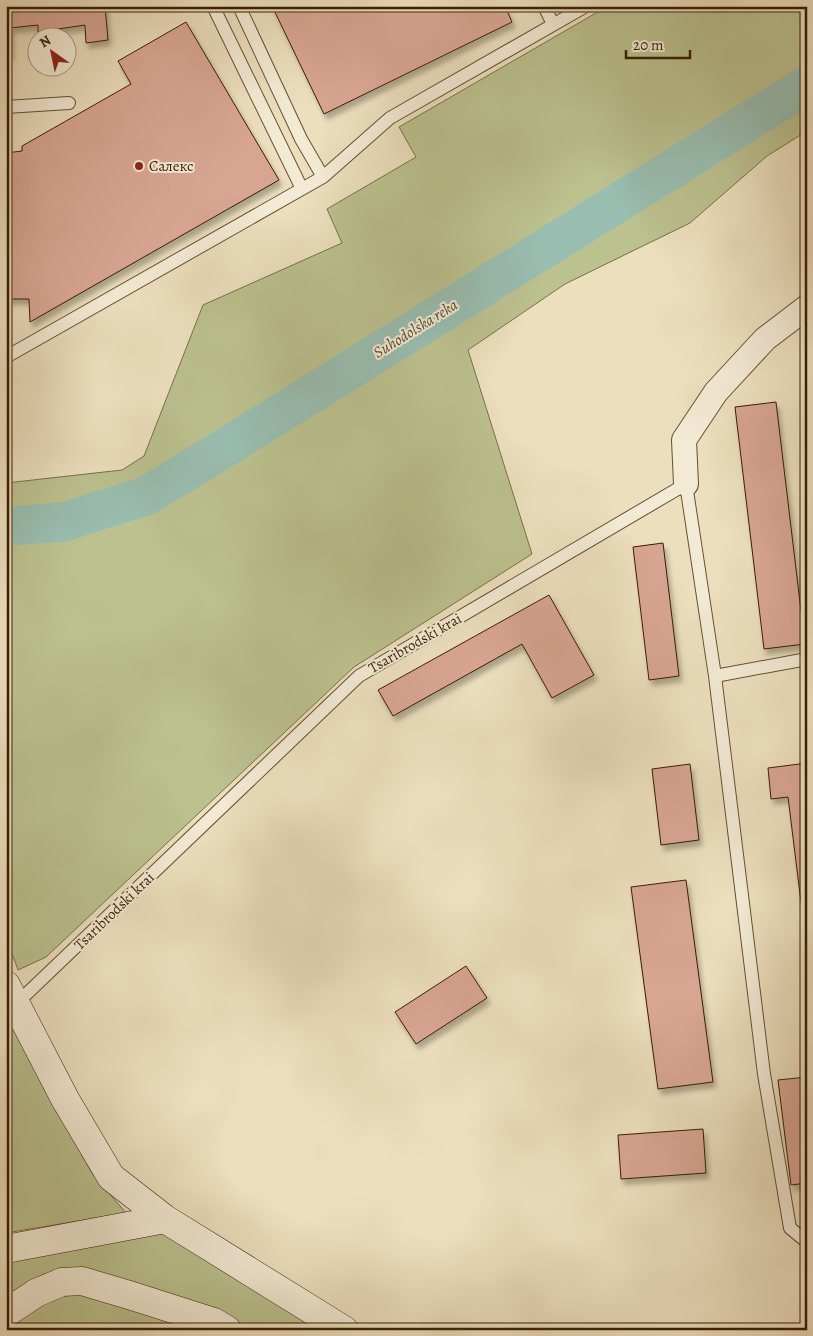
<svg xmlns="http://www.w3.org/2000/svg" width="813" height="1336" font-family="Alegreya,serif">
<style>
.green{fill:#bbc18f;stroke:#7a6f48}
.lines{fill:none;stroke-linecap:round;stroke-linejoin:round}
.river{stroke:#99bdb0;stroke-width:39}
.building{fill:#d8a593;stroke:#391d02;filter:url(#shadow)}
.lane-casing{stroke:#664e31;stroke-width:14}
.street-casing{stroke:#664e31;stroke-width:26}
.secondary-casing{stroke:#391d02;stroke-width:29}
.lane{stroke:#f3ead5;stroke-width:12}
.street{stroke:#f3ead5;stroke-width:24}
.secondary{stroke:#f3ead5;stroke-width:28}
.poi-dot{fill:#8f2418;stroke:#f3ead5;stroke-width:2}
.labels{text-anchor:middle;stroke-width:4;stroke-linejoin:round;paint-order:stroke}
.poi-label{font-size:15px;fill:#391d02;stroke:#f3ead5;text-anchor:start}
.street-label{font-size:15px;fill:#391d02;stroke:#f3ead5}
.water-label{font-size:16px;font-style:italic;fill:#564d36;stroke:#f3ead5}
</style>
<defs>
<filter id="shadow"><feDropShadow dx="3" dy="5.5" stdDeviation="2.5" flood-color="#0004"/></filter>
</defs>
<rect width="100%" height="100%" fill="#ecdfbe"/>
<filter id="stains"><feTurbulence type="fractalNoise" baseFrequency=".004" numOctaves="4"/><feColorMatrix values="0 0 0 0 .2 0 0 0 0 .09 0 0 0 0 .02 0 0 0 .5 -.17"/></filter>
<radialGradient id="worn" r=".72"><stop offset=".6" stop-color="#630" stop-opacity="0"/><stop offset="1" stop-color="#630" stop-opacity=".3"/></radialGradient>
<!-- green -->
<path class="green" d="M608 6H807V131L767 156 690 223 565 284 468 350 532 554 354 667 46 957 18 970 6 937V483L122 470 144 456 203 305 342 243 327 209 416 157 399 127Z
M6 1013 64 1123 92 1173 126 1213 6 1233Z
M143 1230 172 1232 324 1330H248L223 1313 65 1271 44 1274 21 1286 6 1299V1259Z
M93 1292 207 1330H9L22 1314 53 1298Z"/>
<g class="lines">
<!-- river -->
<path class="river" d="M6 526 63 522 146 496 220 451 807 85"/>
</g>
<!-- building -->
<path class="building" d="M6 6H105L108 40 86 43 85 25 38 32V25L10 28 11 56 6 54Z
M272 6H505L512 22 324 114Z
M186 22 279 180 30 322 29 299H6V153L22 151V146L131 84 118 61Z
M776 402 805 644 764 649 735 407Z
M663 543 679 676 649 680 633 547Z
M549 595 594 675 552 698 522 644 393 716 378 690Z
M807 763V951L788 797 771 799 768 768Z
M690 764 699 840 661 845 652 769Z
M686 880 713 1082 658 1089 631 887Z
M466 966 487 998 416 1044 395 1012Z
M807 1077V1183L791 1185 778 1080Z
M703 1129 706 1173 621 1179 618 1135Z"/>
<g class="lines">
<!-- lane casing -->
<g class="lane-casing">
<path id="lane" d="M213 6 302 189
M239 6 301 139 323 177
M544 6 553 24
M6 107 69 103
M6 357 323 177 390 118 586 6
M715 676 807 659
M16 1004 359 676 686 484 715 676 764 1074 790 1228 802 1238 807 1239"/>
</g>
<!-- street casing -->
<g class="street-casing">
<path id="street" d="M686 484 684 440 716 392 765 339 807 307"/>
</g>
<!-- secondary casing -->
<g class="secondary-casing">
<path id="secondary" d="M6 985 65 1099 111 1177 165 1219 344 1330
M6 1249 165 1219
M6 1313 36 1293 62 1282 82 1281 129 1295 214 1322 227 1330"/>
</g>
<!-- lane -->
<use href="#lane" class="lane"/>
<!-- street -->
<use href="#street" class="street"/>
<!-- secondary -->
<use href="#secondary" class="secondary"/>
</g>
<!-- markers -->
<circle class="poi-dot" cx="139" cy="166" r="5"/>
<g class="labels">
<!-- poi labels -->
<g class="poi-label">
<text x="149" y="171">Салекс</text>
</g>
<!-- street labels -->
<g class="street-label">
<text transform="translate(415 643) rotate(-30)" y="5">Tsaribrodski krai</text>
<text transform="translate(114 911) rotate(-44)" y="5">Tsaribrodski krai</text>
</g>
<!-- water labels -->
<g class="water-label">
<text transform="translate(415 328) rotate(-32)" y="6">Suhodolska reka</text>
</g>
</g>
<!-- margin -->
<rect width="813" height="1336" fill="none" stroke="#ecdfbe" stroke-width="25"/>
<rect x="8" y="8" width="798" height="1321" fill="none" stroke="#391d02" stroke-width="2.5"/>
<rect x="12" y="12" width="788" height="1311" fill="none" stroke="#391d02"/>
<!-- north arrow -->
<g transform="translate(52 52) rotate(327)"><circle r="24" fill="#f3ead5" stroke="#a99881"/>
<path d="M0-4L9 19L0 12L-9 19Z" fill="#8f2418"/>
<text y="-8" font-size="14" font-weight="bold" text-anchor="middle" fill="#391d02">N</text>
</g>
<!-- scale -->
<path d="M626 50v8h64v-8" fill="none" stroke="#391d02" stroke-width="2.5"/>
<text x="633" y="50" font-size="15" fill="#391d02" stroke="#f3ead5" stroke-width="4" paint-order="stroke">20 m</text>
<rect width="100%" height="100%" filter="url(#stains)"/>
<rect width="100%" height="100%" fill="url(#worn)"/>
</svg>
